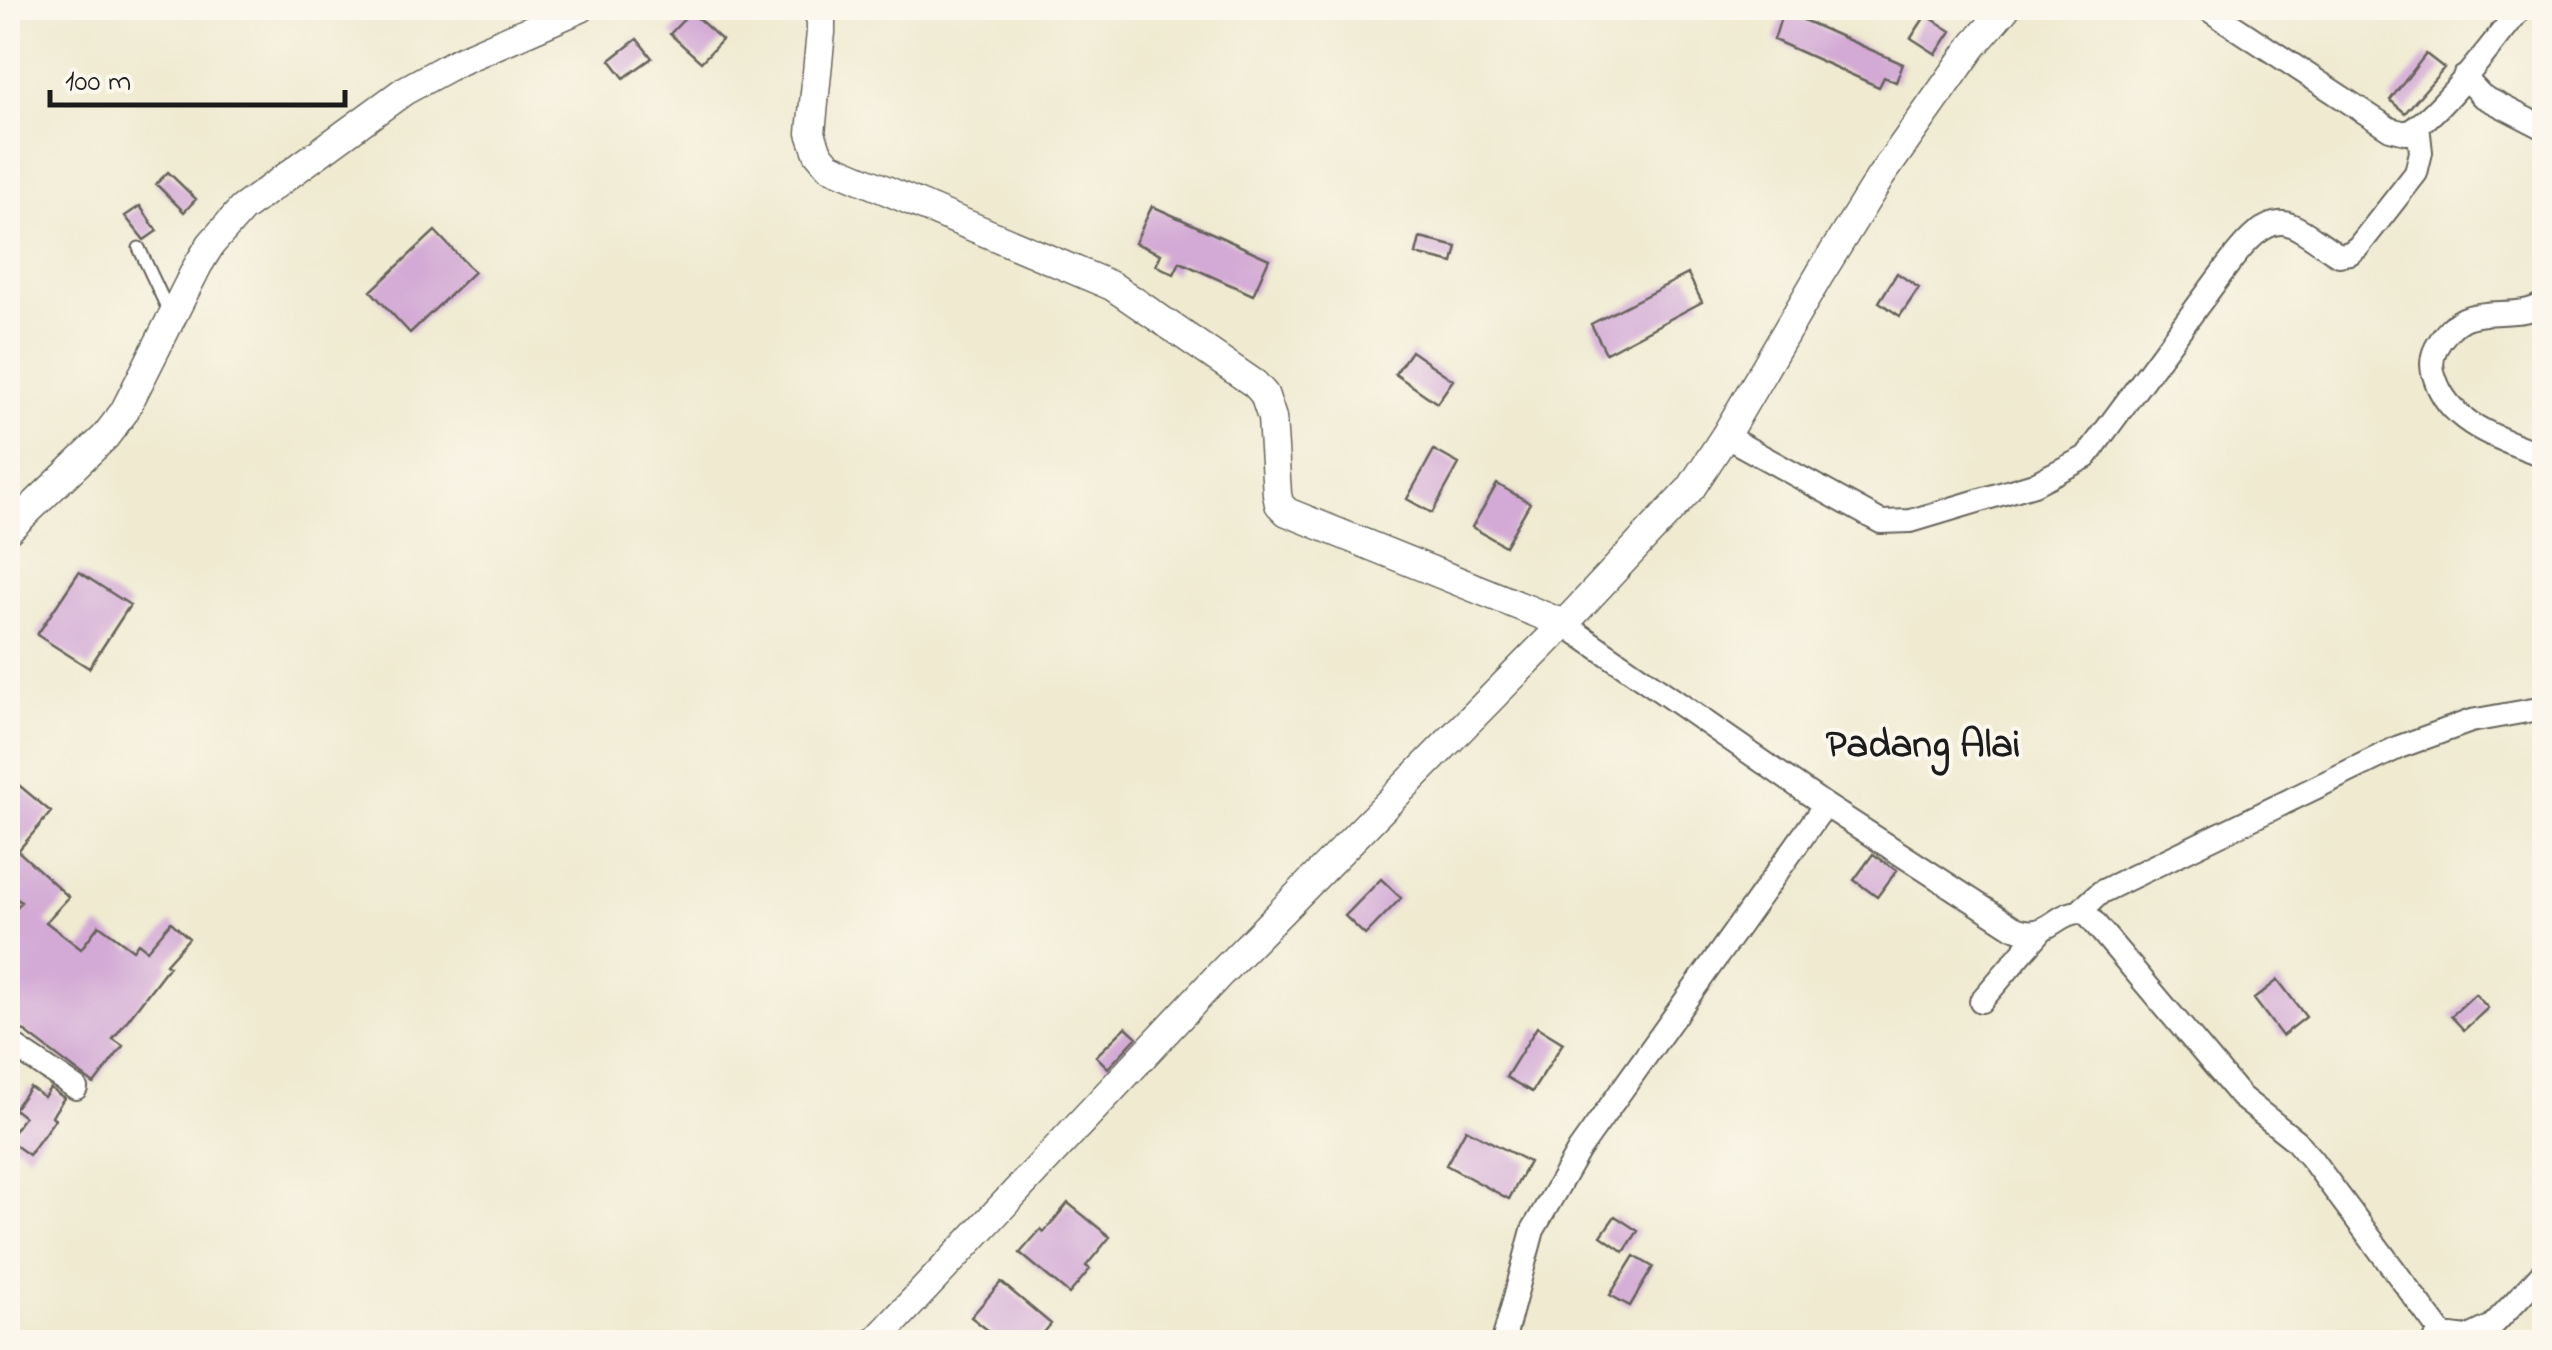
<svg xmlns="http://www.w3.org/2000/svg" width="2552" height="1350" font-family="'Indie Flower',sans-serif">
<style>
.building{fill:#d3aad5}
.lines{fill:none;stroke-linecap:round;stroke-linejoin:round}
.service-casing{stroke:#66645b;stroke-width:15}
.minor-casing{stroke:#66645b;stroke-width:26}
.tertiary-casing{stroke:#66645b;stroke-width:31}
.service{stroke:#fff;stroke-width:11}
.minor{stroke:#fff;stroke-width:22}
.tertiary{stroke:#fff;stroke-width:28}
.labels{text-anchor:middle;stroke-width:8;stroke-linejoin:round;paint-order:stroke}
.quarter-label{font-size:40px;font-weight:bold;fill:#1c1c1c;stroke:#fbf7ec}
</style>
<rect width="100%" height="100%" fill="#fbf7ec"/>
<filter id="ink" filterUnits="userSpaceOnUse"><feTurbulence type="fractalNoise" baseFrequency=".01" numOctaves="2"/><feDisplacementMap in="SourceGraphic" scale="20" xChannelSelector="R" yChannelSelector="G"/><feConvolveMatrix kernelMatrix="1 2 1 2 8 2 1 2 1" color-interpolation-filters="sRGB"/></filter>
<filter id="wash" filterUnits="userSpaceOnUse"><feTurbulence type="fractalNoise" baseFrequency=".0048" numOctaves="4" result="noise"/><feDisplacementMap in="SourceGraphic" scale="40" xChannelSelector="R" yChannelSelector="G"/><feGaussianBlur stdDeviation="2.25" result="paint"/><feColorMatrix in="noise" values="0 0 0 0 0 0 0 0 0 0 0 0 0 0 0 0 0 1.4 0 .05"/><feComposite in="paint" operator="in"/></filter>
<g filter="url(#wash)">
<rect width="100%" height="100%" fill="#efead0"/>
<g id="blocks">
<!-- building -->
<path class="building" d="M1783 11 1903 64 1896 82 1884 77 1879 87 1774 40Z
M691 12 722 40 701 62 670 34Z
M1926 15 1951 31 1936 54 1911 38Z
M637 39 652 58 624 78 610 60Z
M2426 54 2444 68 2405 113 2390 100Z
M168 172 196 199 184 212 156 184Z
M140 206 157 231 144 240 125 216Z
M1152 206 1269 259 1253 295 1180 262 1174 274 1156 265 1161 254 1135 243Z
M435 231 474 272 410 333 371 291Z
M1420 238 1457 247 1453 263 1416 254Z
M1897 273 1919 288 1900 316 1879 302Z
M1688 274 1702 302 1606 353 1591 324Z
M1411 351 1453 380 1437 403 1395 374Z
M1434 450 1459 464 1432 513 1407 499Z
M1497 484 1530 503 1505 546 1472 527Z
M79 572 130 605 89 668 37 635Z
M8 776 51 812 18 851 69 897 46 922 81 949 99 925 133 950 138 943 147 950 171 922 189 938 166 964 169 966 113 1039 123 1046 94 1084 8 1019V919L21 902 8 891Z
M1873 854 1897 870 1877 897 1854 880Z
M1381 879 1401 898 1365 935 1345 916Z
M2278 980 2306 1017 2282 1036 2254 999Z
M2475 994 2488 1008 2464 1030 2451 1016Z
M1126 1027 1137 1037 1108 1068 1096 1056Z
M1537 1027 1563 1043 1532 1092 1506 1077Z
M30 1087 44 1097 50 1088 64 1098 52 1116 55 1119 29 1155 8 1140 24 1117 14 1109Z
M1466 1129 1529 1162 1509 1199 1446 1165Z
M1068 1203 1110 1237 1086 1266 1090 1269 1069 1294 1020 1253 1041 1229 1044 1232Z
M1615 1216 1638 1231 1624 1252 1601 1236Z
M1634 1256 1653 1267 1630 1306 1610 1295Z
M1001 1282 1051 1324 1036 1342H1003L971 1317Z"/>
</g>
</g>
<g filter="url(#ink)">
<use href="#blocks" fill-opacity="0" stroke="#66645b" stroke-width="2.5"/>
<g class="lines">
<!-- service casing -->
<g class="service-casing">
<path id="service" d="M139 248 170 314"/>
</g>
<!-- minor casing -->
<g class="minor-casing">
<path id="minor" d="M2206 8 2390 129 2406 133C2437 120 2497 37 2521 8
M2464 77 2482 96 2544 128
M2544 303C2524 318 2492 309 2469 317 2455 321 2443 335 2436 348 2431 358 2431 368 2435 378 2450 426 2503 439 2544 456
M1725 436 1881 522 1911 521 2034 484 2086 457 2222 273C2236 255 2264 213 2291 225 2308 232 2323 246 2339 255L2350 253 2358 247 2416 173 2421 152 2418 125
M1564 624 1825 805 2013 927C2049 944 2055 907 2086 913L2241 1097 2295 1140 2313 1161 2448 1342
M2080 911 2101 892 2399 747 2471 721 2544 708
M1981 1001 2040 932
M8 1042 76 1088
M2435 1340 2443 1335 2467 1338 2492 1326 2544 1271
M1503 1342 1533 1230 1579 1150 1825 805"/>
</g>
<!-- tertiary casing -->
<g class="tertiary-casing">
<path id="tertiary" d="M815 8 821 19V32L811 133 818 153 829 166 1112 286 1255 384 1264 394 1272 418 1277 494 1279 504 1287 512 1564 624
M8 530 105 437 124 412 198 265 211 244 242 209 404 91 459 61 581 8
M875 1342 1219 975 1564 624 1691 488 1725 436 1820 274 1881 176 1973 46 2006 8"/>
</g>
<!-- service -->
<use href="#service" class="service"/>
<!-- minor -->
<use href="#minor" class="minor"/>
<!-- tertiary -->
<use href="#tertiary" class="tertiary"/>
</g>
</g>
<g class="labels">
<!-- quarter labels -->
<g class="quarter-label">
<text x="1923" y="756">Padang Alai</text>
</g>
</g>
<!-- margin -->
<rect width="2552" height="1350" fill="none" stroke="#fbf7ec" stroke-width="40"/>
<!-- scale -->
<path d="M50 90v15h295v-15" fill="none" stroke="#1c1c1c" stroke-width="5"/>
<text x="65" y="90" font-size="30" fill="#1c1c1c" stroke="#fbf7ec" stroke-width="8" paint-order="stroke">100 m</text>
</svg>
